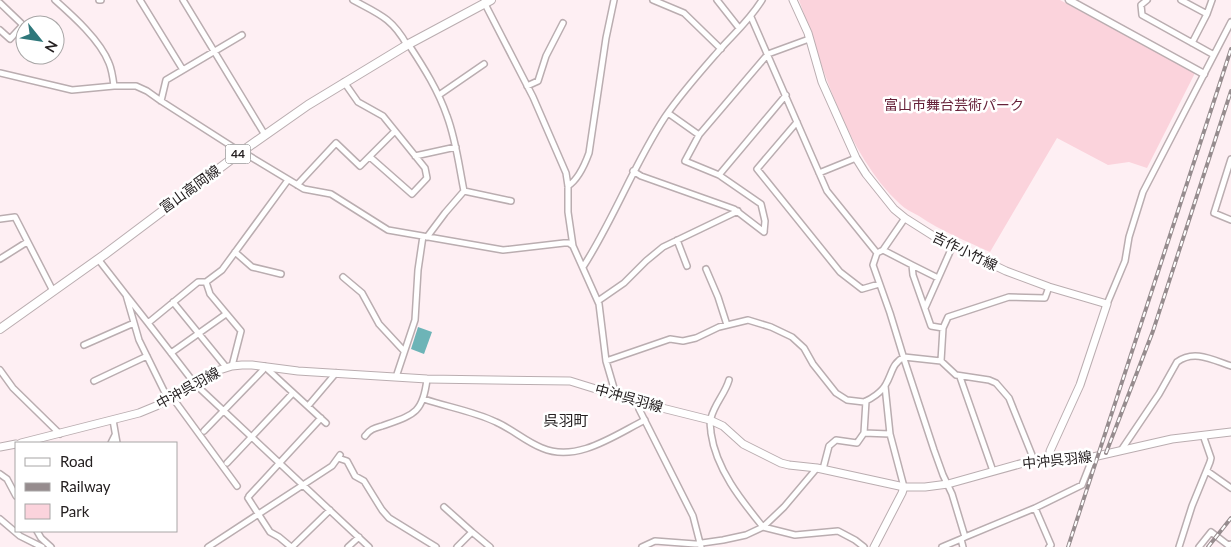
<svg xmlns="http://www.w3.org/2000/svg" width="1231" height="547" font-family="Lato,'Noto Sans JP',sans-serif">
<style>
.green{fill:#fbd3dc}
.water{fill:#6db4b7}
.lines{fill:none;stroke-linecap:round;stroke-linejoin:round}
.minor-casing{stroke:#baadb0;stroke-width:8}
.tertiary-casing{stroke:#baadb0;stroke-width:9}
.secondary-casing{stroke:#baadb0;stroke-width:9}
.primary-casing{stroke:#baadb0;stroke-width:10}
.minor{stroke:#fff;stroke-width:5}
.tertiary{stroke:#fff;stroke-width:6}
.secondary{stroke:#fff;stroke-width:7}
.primary{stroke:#fff;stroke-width:8}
.rail-casing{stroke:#968c8e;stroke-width:4}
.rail{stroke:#fff;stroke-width:2;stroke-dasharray:5.5;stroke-linecap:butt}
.labels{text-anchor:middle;stroke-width:5;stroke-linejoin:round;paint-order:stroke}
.shield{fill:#fff;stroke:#666364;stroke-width:1}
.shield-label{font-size:12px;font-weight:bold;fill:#252021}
.park-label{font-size:14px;fill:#662139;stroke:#fff}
.street-label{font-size:14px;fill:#252021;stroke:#fff}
.neighbourhood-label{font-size:15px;fill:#252021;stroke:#fff}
</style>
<rect width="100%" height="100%" fill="#feeff3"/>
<!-- green -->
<path class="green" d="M799 0H1060L1195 73 1147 168 1129 162 1108 165 1057 138 990 252C966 241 941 231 919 216 912 212 905 209 900 204 846 154 823 67 799 0Z"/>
<!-- water -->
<path class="water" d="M418 327 432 332 424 354 411 349Z"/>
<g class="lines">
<!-- minor casing -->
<g class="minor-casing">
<path id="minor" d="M55 0C73 16 100 40 109 63 112 70 113 78 114 86
M99 0H101
M140 0 183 70
M183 0 265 135
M353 0C379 14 392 18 407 45
M653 0 684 13 721 49
M717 0 739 28
M1147 0 1141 5 1142 15 1214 55
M1181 0 1207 14
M484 2 533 97 566 173 568 186V212L573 246 599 304 606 361 616 395
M0 3 23 25 10 39 0 30
M751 17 827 191 877 253
M1192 43 1207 14 1212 0
M409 45C424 68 438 90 447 116 456 140 459 166 464 191
M0 73 72 90 114 86H136L147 91 161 101 236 149 246 154 304 189 331 194 388 230 503 250 564 243H569L573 246
M344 82 358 102 383 116 425 168 427 178 412 194 370 157
M527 86 538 81 546 56 563 23
M439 95 484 64
M161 101 166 80 242 35
M668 113 699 135
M797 122 757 169 840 272 862 289 879 284
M415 156 456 147
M1231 159 1214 213 1231 220
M633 171 641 176 734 209 764 232
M819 173 856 158
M719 175 786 95
M297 185 336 143 360 166 395 131
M568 186C579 179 585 164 589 153L606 38 614 0
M464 191 511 201
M905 218 883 250 877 253 873 265 890 313 905 362 934 450 943 475 952 494 965 537 961 539 963 547
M0 219 15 217 53 291
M764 232 765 221 761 204 719 175 685 161 699 135 768 54 809 39
M427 237 445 213 464 191
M677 240 687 266
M883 250 912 265 913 275 931 326 943 328
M235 252 252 267 281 274
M0 259 27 242
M98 259 126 295 139 340 168 399
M912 265 938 278
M583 267C614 219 634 164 665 117 682 92 703 69 723 46 737 31 751 18 762 0
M706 269 718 297 727 325
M343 277 362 293 379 324 404 351
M206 282 210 294 241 331 232 366
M126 295 148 323 198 282H206L222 270 288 180
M598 301 624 283 646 261 663 247 738 211
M173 302 226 367
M1107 304 1125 261 1129 237 1143 192 1231 22
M925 308 953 245
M148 323 195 384 369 547
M84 345 134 323
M171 353 226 314
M606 361 670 339 683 341 696 338 719 327 748 320 771 327 792 337 804 348 813 364 836 393 847 400 864 402C871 399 882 392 886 384 892 374 892 363 904 357L941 361 956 375 989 380 996 383 1009 398 1034 460
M941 361 943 328 948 317 1009 297 1045 298 1049 287
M0 370 13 388 60 434
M396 377 415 320 418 270 423 236
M960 377 993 471
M729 380C725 394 715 403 711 418 709 423 711 428 711 433 716 469 741 500 763 527L784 507 817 468
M94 381 147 356
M885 386 890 434 904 487
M172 397 237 486
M424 399C447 407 473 411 496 422 512 429 526 442 542 448 577 463 615 435 645 420
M638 402 639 409 693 516 701 547
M308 406 336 373
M113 420 117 443
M204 431 263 370 264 366 326 423
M864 433 866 401
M365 436C370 429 375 428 382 426 413 415 423 414 427 379
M111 443 115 435
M1122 449 1159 394 1177 362C1194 349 1213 360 1231 366
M338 458 347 461 355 476 364 481 382 510 389 518 436 547
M227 463 293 393
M823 469 829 446 836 440 857 443 864 433 890 434
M1207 471 1231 488
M0 474 7 479 16 496
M249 496 321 418
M248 498 270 532 279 537 291 547
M444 507 472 532
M1035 508 1051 545 1049 547
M0 519 20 536 42 547
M37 531 41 538 51 547
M965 537 1035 508 1082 485 1093 457
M208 547 332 466 340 455
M292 547 330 510
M348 547 359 537
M457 547 472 532 490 547
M642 547 655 541 695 544 723 540 746 535 763 527 795 535 838 531 855 540 864 547
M942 547 961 539
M1179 547 1192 506 1210 462 1211 458 1203 435
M1199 547 1211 532 1228 545 1231 544"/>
</g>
<!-- tertiary casing -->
<g class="tertiary-casing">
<path id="tertiary" d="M1069 0 1204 74"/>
</g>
<!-- secondary casing -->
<g class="secondary-casing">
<path id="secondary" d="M793 0 808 33 822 82 856 158 866 174 894 209 905 218 935 237 1006 271 1049 287 1107 304 1080 385 1050 451V459
M21 443 139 413 156 406 168 399 177 396 213 372 232 366 242 365H252L298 371 427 379 570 381 638 402 710 420 723 426 743 444 781 463 789 465 817 468 904 487H925L948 484 1034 460 1072 459 1093 457 1172 439 1231 432
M0 447 16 444
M874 547 902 493 904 487"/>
</g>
<!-- primary casing -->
<g class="primary-casing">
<path id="primary" d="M0 329 104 255 241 152 308 105 407 45 491 0"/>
</g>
<!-- minor -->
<use href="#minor" class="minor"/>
<!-- tertiary -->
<use href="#tertiary" class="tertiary"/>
<!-- secondary -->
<use href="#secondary" class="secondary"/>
<!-- primary -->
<use href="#primary" class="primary"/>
<!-- rail casing -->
<g class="rail-casing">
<path id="rail" d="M1106 453 1153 331 1231 91
M1068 547 1231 49
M1208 547 1231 518"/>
</g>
<!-- rail -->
<use href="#rail" class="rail"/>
</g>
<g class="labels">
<!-- shield labels -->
<rect class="shield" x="225.5" y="144.5" width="25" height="19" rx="4"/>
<g class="shield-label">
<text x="238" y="158">44</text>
</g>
<!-- park labels -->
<g class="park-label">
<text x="954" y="110">富山市舞台芸術パーク</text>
</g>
<!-- street labels -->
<g class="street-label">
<text transform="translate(190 189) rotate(-36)" y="5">富山高岡線</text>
<text transform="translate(965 251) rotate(26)" y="5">吉作小竹線</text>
<text transform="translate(188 388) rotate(-29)" y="5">中沖呉羽線</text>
<text transform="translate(629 398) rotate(16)" y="5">中沖呉羽線</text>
<text transform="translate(1057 460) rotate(-6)" y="5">中沖呉羽線</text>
</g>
<!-- neighbourhood labels -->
<g class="neighbourhood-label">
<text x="566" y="426">呉羽町</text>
</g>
</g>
<!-- legend -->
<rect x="15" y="442" width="162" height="90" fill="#ffffff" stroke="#a8a6a6"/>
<rect x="25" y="458" width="25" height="8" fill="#ffffff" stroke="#a8a6a6"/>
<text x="60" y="467" font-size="15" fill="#252021">Road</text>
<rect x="25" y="483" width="25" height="8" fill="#968c8e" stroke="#a8a6a6"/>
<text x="60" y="492" font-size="15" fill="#252021">Railway</text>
<rect x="25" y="504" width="25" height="15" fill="#fbd3dc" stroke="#a8a6a6"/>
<text x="60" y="517" font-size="15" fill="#252021">Park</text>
<!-- north arrow -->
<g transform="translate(40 40) rotate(120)"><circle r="24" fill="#ffffff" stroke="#a8a6a6"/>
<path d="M0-4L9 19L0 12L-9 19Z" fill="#2f787b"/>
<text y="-8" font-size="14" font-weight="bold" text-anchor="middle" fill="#252021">N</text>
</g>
</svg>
